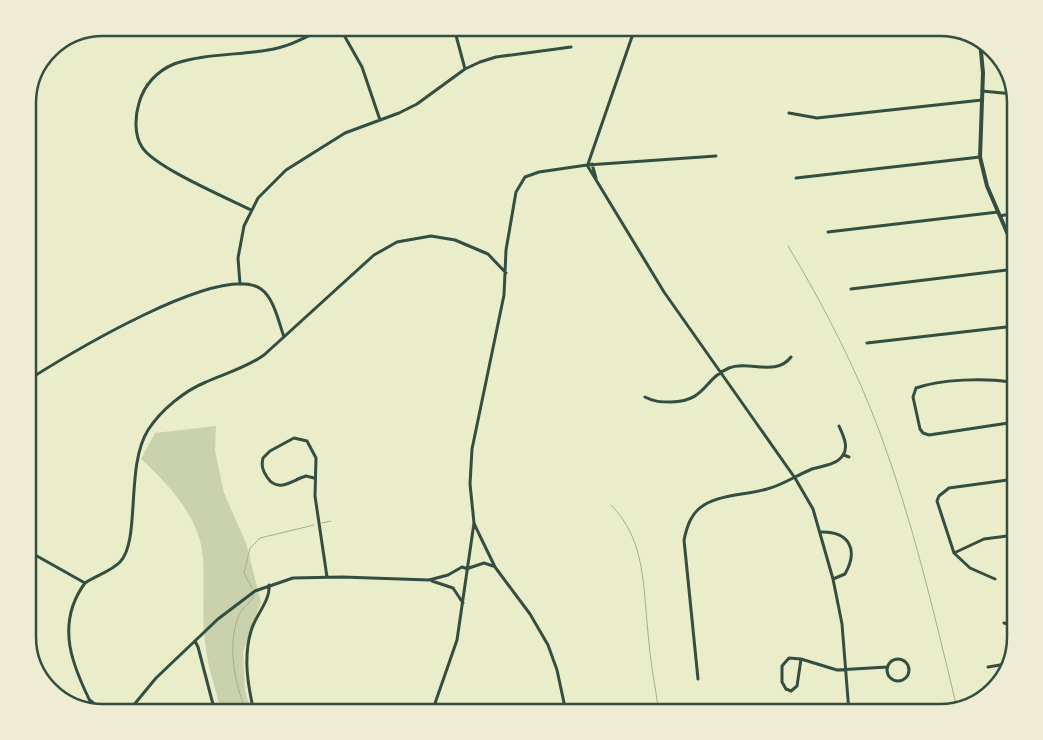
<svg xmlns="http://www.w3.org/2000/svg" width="1043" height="740" font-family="Bitter,serif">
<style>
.green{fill:#cad2ad}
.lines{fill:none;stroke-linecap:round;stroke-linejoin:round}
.stream{stroke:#a3b18a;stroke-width:1}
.minor{stroke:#344e41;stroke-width:3}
.tertiary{stroke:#344e41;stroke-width:4}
.rim{fill:none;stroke:#344e41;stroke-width:2.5}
</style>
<rect width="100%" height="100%" fill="#e9edc9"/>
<!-- green -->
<path class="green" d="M216 426 215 451 224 493 246 543 261 602 243 652 245 690 251 712H221C216 689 207 665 205 642 201 611 206 580 202 550 196 513 167 483 141 459L155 433Z"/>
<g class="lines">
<!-- stream -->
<path class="stream" d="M788 246C824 306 856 368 880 433 913 522 934 613 956 704
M611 505C646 540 643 587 648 633 650 660 655 686 659 712
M322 523 331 521
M252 588 244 573 250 548 260 538 314 525
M246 712C235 682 227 649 238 617 241 608 251 603 254 595"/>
<!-- minor -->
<path class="minor" d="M340 28 362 67 380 120
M454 28 465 69
M982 91 1013 94
M789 113 817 118 982 100
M1009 157 1015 156
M588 164 635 28
M592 164 596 178
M587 165 664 292 795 478 813 509 833 579 842 624 849 712
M796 178 980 157
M251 210C227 198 154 167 142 147 134 135 135 116 139 103 144 85 157 71 174 64 201 54 239 55 268 50 289 47 306 37 325 28
M1000 216 1015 213
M828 232 998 212
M240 284 238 258 244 226 258 198 286 170 345 133 399 113 417 104 465 69 480 62 496 57 571 47
M851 289 1015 269
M867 343 1015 326
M28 380C66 356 221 261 261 289 274 298 279 323 284 337
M645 397C654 402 661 402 671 402 707 401 703 379 729 368 748 360 776 377 791 357
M1015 400 1010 382C985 378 941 379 916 388L913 397 920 429 923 433 929 435 1015 422
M844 455 849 457
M314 478 306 476C292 480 278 494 267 477 263 471 261 466 263 458L270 451 294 438 307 441 316 458 315 496 327 577
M820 532C849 531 859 549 845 574L833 579
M28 551 85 583
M954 553 984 539 1015 535
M469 568 484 563 493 566
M995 579 970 568 954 553 937 501 939 496 949 488 1015 479
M432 581 453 588 463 603
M1004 623 1015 626
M195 641 198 647 215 712
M789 658 801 659 797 686 791 691 786 689 782 682V666Z
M801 659 837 670 887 667
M887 670a11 11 0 1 1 22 0a11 11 0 1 1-22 0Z
M988 667 1006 664
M698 679 684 540C687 526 691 513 704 505 722 494 747 495 767 489 783 485 797 475 812 469 822 466 837 465 843 455 849 447 843 435 839 426
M90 700C103 713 116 711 132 706
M94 709C73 668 54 625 85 583 97 575 110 572 120 562 141 540 125 467 148 430 161 410 184 391 206 382 226 373 246 368 264 355L374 255 397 242 431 236 455 240 488 254 506 273
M128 712 156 678 218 619 255 591 293 578 342 577 429 580 448 575 462 567 468 569
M254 712C248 686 243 658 251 631 255 616 271 600 269 585
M432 712 457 640 474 523
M566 712 557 670 548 645 530 614 495 567 479 534 474 523 470 484 472 449 504 295 506 250 516 192 525 177 539 172 587 165 716 156
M929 712 948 711"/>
<!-- tertiary -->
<path class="tertiary" d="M980 41 983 73 980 157 987 186 1015 251"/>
</g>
<!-- crop -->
<path d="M0 0H1043V740H0ZM103 36H940A67 67 0 0 1 1007 103V637A67 67 0 0 1 940 704H103A67 67 0 0 1 36 637V103A67 67 0 0 1 103 36Z" fill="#eeecd3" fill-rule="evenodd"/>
<path class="rim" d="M103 36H940A67 67 0 0 1 1007 103V637A67 67 0 0 1 940 704H103A67 67 0 0 1 36 637V103A67 67 0 0 1 103 36Z"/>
</svg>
